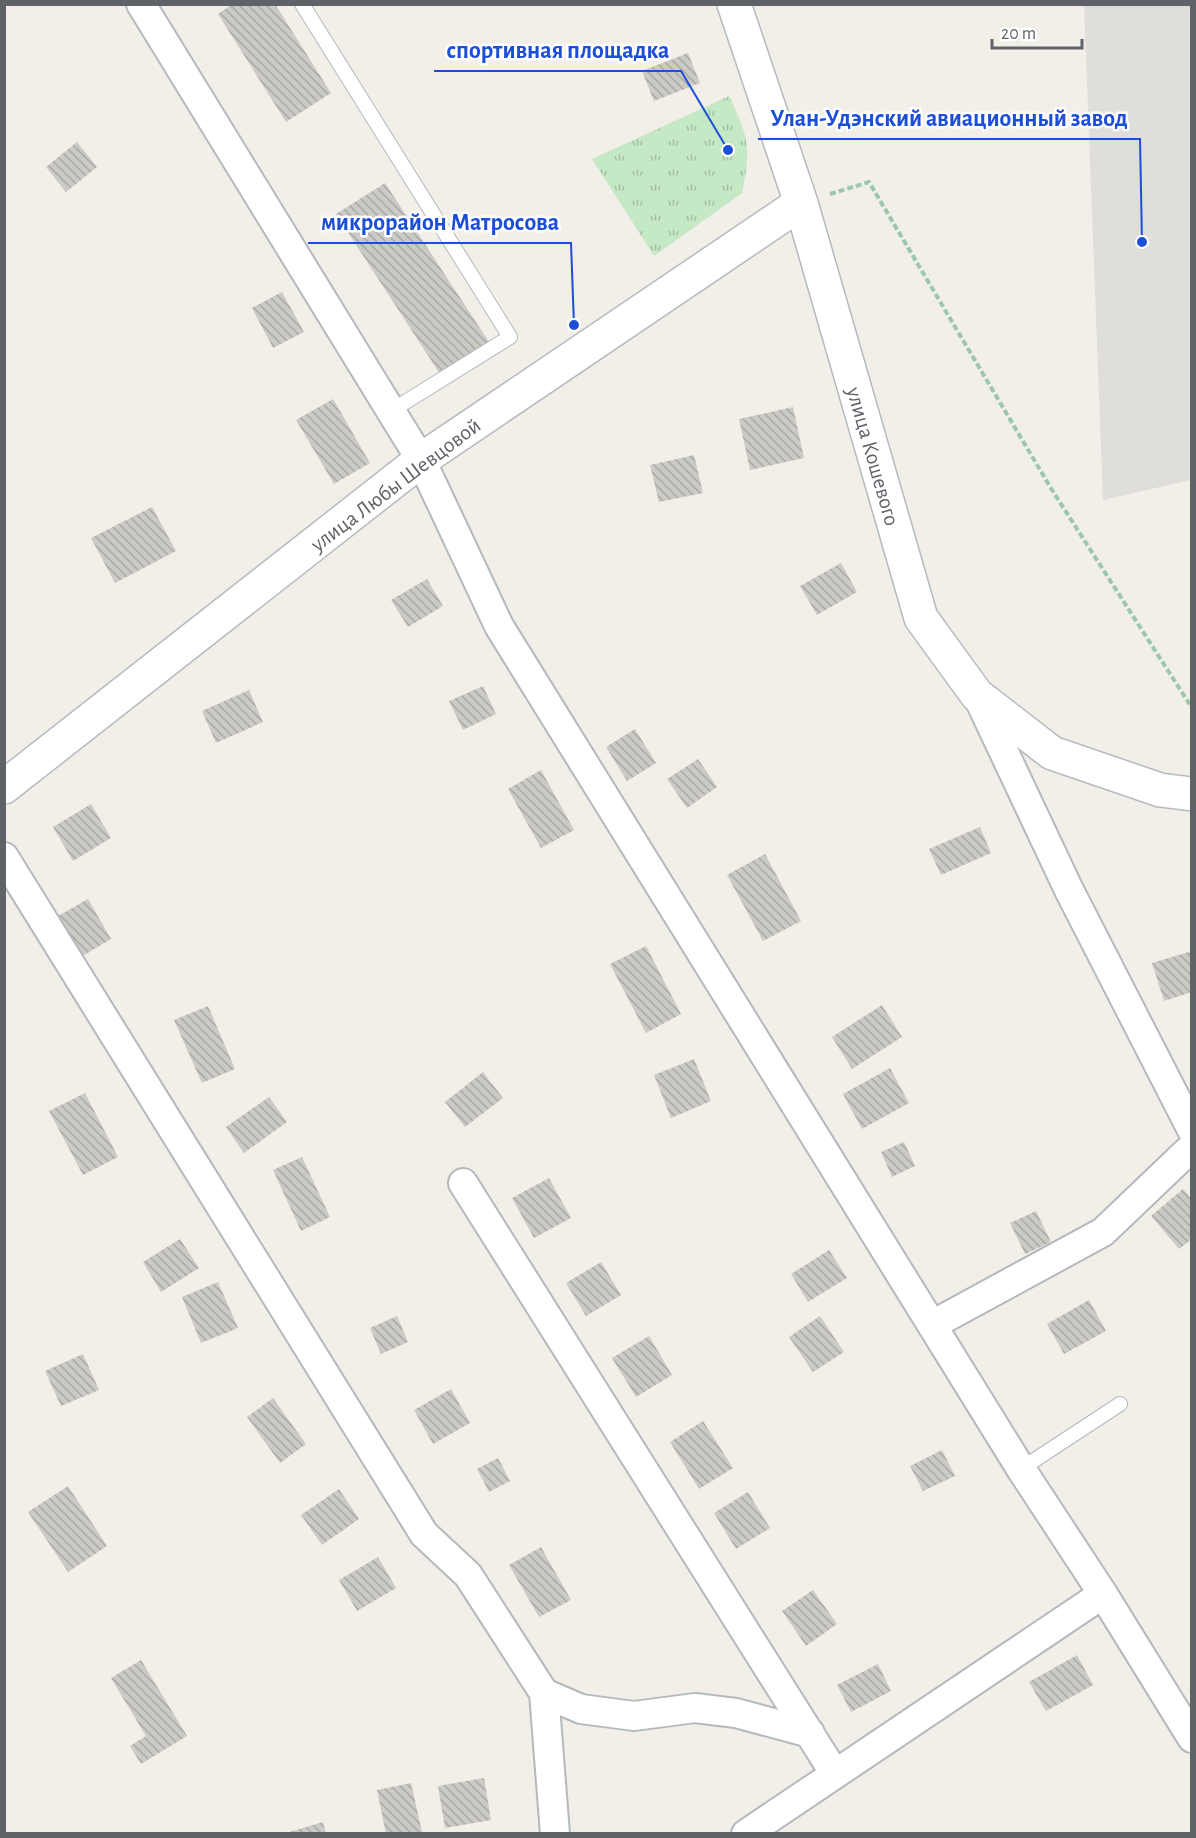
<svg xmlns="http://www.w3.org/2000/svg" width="1196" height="1838" font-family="'Alegreya Sans',sans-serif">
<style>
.industrial{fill:#e0deda}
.park{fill:url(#park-tufts)}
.building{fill:url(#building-back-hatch)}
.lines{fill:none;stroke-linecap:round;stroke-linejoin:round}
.lane-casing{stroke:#b5b8bc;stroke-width:16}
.street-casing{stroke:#b5b8bc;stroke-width:32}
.secondary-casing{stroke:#b6babf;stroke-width:36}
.path{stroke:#9cc7a9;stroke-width:4;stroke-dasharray:6 3;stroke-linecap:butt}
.lane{stroke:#fff;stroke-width:14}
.street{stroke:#fff;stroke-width:28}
.secondary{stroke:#fff;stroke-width:33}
.labels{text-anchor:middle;stroke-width:5;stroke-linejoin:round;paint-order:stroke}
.street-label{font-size:22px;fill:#5f6368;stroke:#fff}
.leader{fill:none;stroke:#1d4ed8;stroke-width:2}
.callout-dot{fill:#1d4ed8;stroke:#fff;stroke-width:2}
.callout-label{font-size:24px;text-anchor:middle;font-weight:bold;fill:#1d4ed8;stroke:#fff;stroke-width:5;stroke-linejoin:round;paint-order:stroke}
</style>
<defs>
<pattern id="park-tufts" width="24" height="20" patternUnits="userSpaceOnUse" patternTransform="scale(1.5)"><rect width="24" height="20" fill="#c5e8c5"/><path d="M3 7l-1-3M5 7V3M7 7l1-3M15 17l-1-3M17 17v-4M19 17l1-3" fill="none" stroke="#a3c0a4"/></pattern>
<pattern id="building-back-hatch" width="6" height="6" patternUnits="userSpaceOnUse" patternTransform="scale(1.5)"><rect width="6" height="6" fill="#cccac5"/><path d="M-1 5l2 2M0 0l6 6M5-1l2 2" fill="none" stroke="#a9a8a4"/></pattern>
</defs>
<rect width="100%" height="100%" fill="#f1efe8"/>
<!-- industrial -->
<path class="industrial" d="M1084 5H1192L1191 480 1103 500Z"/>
<!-- park -->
<path class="park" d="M729 96C749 137 751 149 742 193L654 256 592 159Z"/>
<!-- building -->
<path class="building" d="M232 4H275L331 93 286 122 218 14Z
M688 53 700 83 654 101 642 71Z
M77 142 97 167 66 192 46 167Z
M385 183 489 342 440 374 336 214Z
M282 292 304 332 273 348 252 308Z
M333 399 370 463 334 484 296 420Z
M793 407 804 458 750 470 739 419Z
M694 455 703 493 659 502 650 465Z
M152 507 176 551 115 583 91 538Z
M841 563 857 592 817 615 800 586Z
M427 579 443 606 408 627 391 600Z
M483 686 496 714 463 730 449 701Z
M249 690 263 722 216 743 202 711Z
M635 729 656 763 627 781 606 747Z
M698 759 717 787 687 808 667 779Z
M541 770 574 830 541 848 508 789Z
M91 804 111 838 73 861 53 827Z
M980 827 991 853 941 875 929 849Z
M765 854 801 921 763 941 727 875Z
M88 899 111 939 81 957 58 916Z
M646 946 681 1014 646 1033 610 964Z
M1192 951V992L1164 1001 1152 963Z
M882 1005 902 1037 852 1069 832 1037Z
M208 1006 235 1069 202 1083 174 1020Z
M694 1059 711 1101 671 1118 654 1075Z
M890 1068 909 1103 862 1129 843 1094Z
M483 1072 503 1098 465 1127 445 1102Z
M85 1093 118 1157 83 1175 49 1111Z
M269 1097 287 1122 244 1153 226 1127Z
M904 1142 915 1166 892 1177 881 1152Z
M302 1157 330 1217 301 1231 273 1170Z
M549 1178 571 1218 534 1238 512 1198Z
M1183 1189 1192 1199V1239L1179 1249 1151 1216Z
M1036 1211 1051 1242 1025 1254 1010 1223Z
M180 1239 199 1268 161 1292 143 1262Z
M829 1250 847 1278 808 1302 791 1274Z
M601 1262 621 1295 586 1316 566 1283Z
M218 1282 238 1328 201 1343 182 1297Z
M1089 1300 1106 1331 1064 1354 1047 1324Z
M397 1316 408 1342 381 1354 370 1328Z
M820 1316 844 1352 813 1372 789 1337Z
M649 1336 672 1375 636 1397 612 1358Z
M83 1354 99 1390 61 1406 45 1371Z
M451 1389 470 1423 433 1444 414 1410Z
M273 1398 306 1444 280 1463 247 1417Z
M703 1421 733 1468 699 1489 670 1442Z
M942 1450 955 1476 923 1491 910 1466Z
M498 1458 510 1481 489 1492 477 1469Z
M68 1486 107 1546 68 1572 28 1512Z
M339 1489 359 1519 322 1545 301 1515Z
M748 1492 770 1528 736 1549 714 1513Z
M541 1547 571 1600 539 1617 509 1565Z
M378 1557 396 1588 357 1611 339 1580Z
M813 1590 837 1624 806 1646 782 1611Z
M1077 1655 1093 1685 1046 1711 1029 1682Z
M141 1660 187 1736 141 1764 130 1746 146 1736 111 1678Z
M878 1664 891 1691 851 1712 837 1685Z
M484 1778 491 1820 445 1828 438 1786Z
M411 1783 422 1832 386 1834 377 1790Z
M323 1822 326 1834H287L286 1833Z"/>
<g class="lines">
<!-- lane casing -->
<g class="lane-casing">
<path id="lane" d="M302 4 510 337 391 411
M1021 1469 1120 1404"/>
</g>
<!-- street casing -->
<g class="street-casing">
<path id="street" d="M141 4 421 460 499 626 1021 1469 1103 1594 1192 1738
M977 695 1069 890 1192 1130
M4 857 424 1534 468 1575 544 1693 555 1834
M463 1183 835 1774
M932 1325 1103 1232 1192 1147
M544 1693 581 1709 634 1716 695 1708 736 1713 810 1733
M746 1834 1103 1594"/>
</g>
<!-- secondary casing -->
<g class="secondary-casing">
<path id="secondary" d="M734 4 801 203 921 618 977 695 1052 753 1160 790 1192 794
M4 787 421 460 801 203"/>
</g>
<!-- path -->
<path class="path" d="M830 194 869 182 1052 490 1192 708"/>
<!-- lane -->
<use href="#lane" class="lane"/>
<!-- street -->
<use href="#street" class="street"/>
<!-- secondary -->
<use href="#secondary" class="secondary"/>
</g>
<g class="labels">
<!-- street labels -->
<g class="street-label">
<text transform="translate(874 456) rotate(74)" y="8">улица Кошевого</text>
<text transform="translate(395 484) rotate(-37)" y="8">улица Любы Шевцовой</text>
</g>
</g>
<!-- callouts -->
<path class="leader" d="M728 150L681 71H434M1142 242L1140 139H758M574 325L571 243H308"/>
<g class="callout-dot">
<circle cx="728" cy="150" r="6"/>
<circle cx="1142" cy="242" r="6"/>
<circle cx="574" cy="325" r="6"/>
</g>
<g class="callout-label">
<text x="558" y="58">спортивная площадка</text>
<text x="949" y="126">Улан-Удэнский авиационный завод</text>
<text x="440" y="230">микрорайон Матросова</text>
</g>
<!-- border -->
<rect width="1196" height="1838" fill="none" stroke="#5f6368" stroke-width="12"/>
<!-- scale -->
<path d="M992 39v9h90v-9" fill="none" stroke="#5f6368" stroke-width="3"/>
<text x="1001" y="39" font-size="18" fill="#5f6368" stroke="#ffffff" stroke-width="4.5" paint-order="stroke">20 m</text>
</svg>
